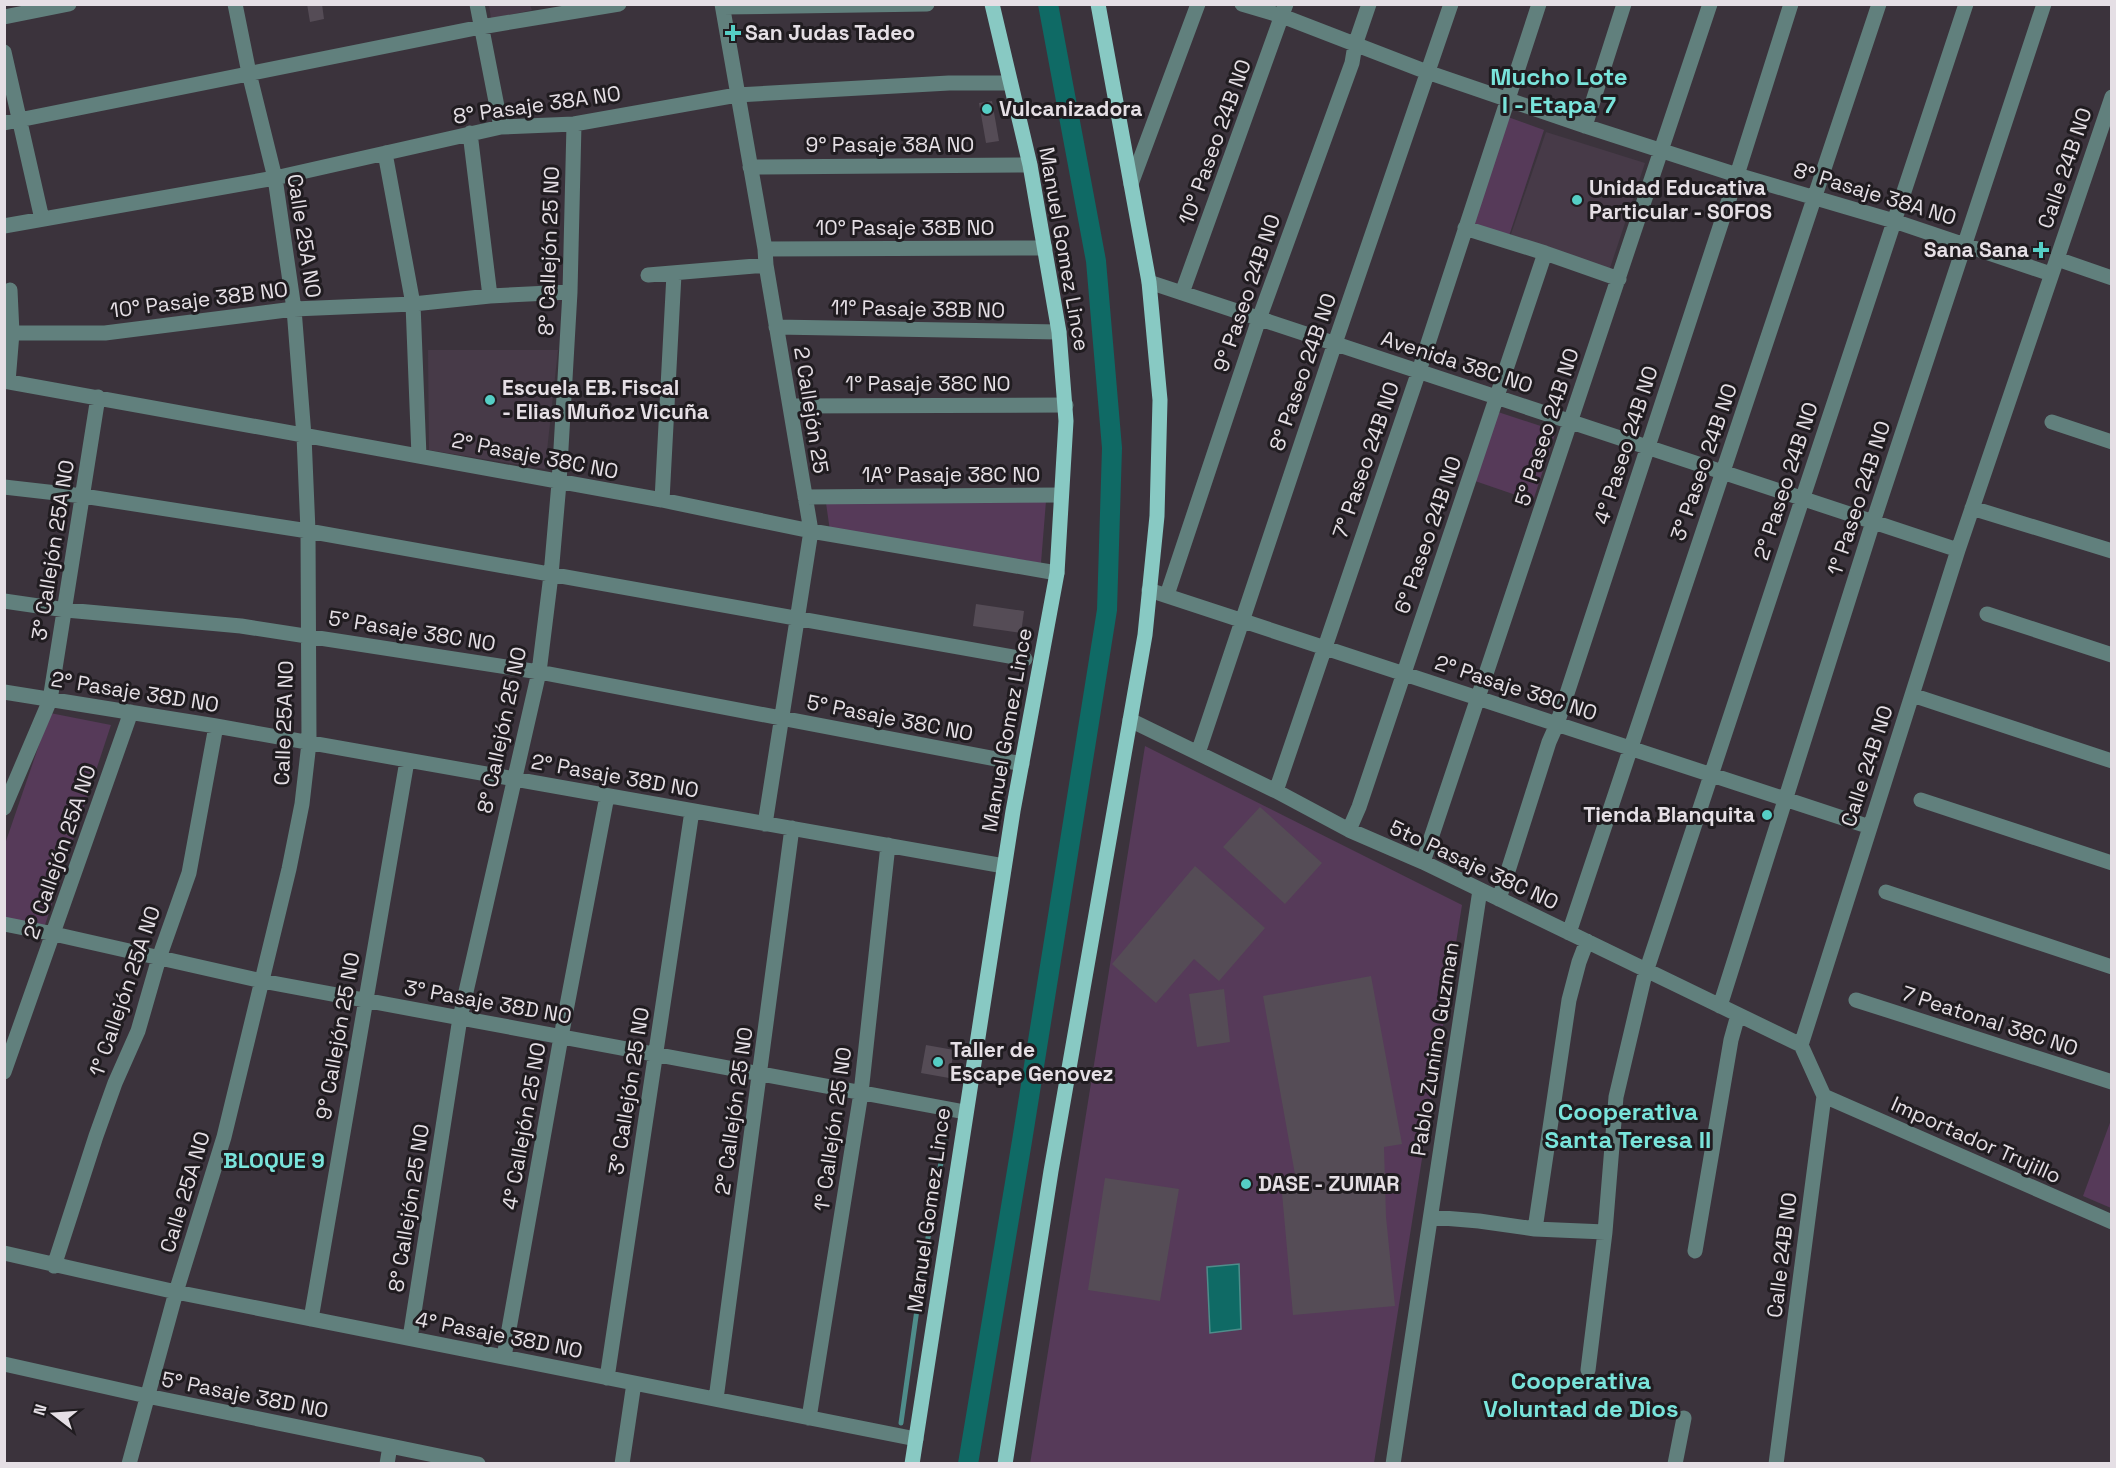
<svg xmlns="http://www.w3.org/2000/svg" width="2116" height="1468" font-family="'Space Grotesk',sans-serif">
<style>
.built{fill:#473a48}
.green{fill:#563a59}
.water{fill:#0f6a65;stroke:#4f8d8b;stroke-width:1.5}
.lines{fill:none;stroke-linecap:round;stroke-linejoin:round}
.stream{stroke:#4f8d8b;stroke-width:5}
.canal{stroke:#0f6a65;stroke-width:20}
.building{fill:#554c56}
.minor{stroke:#61807d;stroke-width:15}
.major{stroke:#88c9c3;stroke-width:15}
.poi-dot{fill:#55cec5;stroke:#201c20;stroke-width:2}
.labels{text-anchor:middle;stroke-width:6;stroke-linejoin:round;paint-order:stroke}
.poi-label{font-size:21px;font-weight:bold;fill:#e5dfe5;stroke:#201c20;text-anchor:start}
.street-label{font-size:21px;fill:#e5dfe5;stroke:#201c20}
.neighbourhood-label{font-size:22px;font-weight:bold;fill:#79e4db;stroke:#201c20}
.quarter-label{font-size:24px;font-weight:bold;fill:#79e4db;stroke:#201c20}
</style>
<rect width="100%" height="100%" fill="#3b333c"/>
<!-- built -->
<path class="built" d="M489 5H530L532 10 491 19Z
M1546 132 1645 163 1609 271 1510 237Z
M428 350H558L545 469 429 450Z"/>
<!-- green -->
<path class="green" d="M1508 117 1544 130 1509 236 1474 224Z
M1498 412 1556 431 1533 501 1475 481Z
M1046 501 1041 563 830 531 826 503Z
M50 713 111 725 45 925 5 918V844Z
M1145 746 1462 905 1374 1463 1030 1464Z
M2111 1120V1208L2083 1196Z"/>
<!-- water -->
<path class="water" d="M1239 1264 1241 1329 1210 1333 1207 1267Z"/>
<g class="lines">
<!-- stream -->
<path class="stream" d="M901 1423 923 1267 945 1139"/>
<!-- canal -->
<path class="canal" d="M968 1464 1022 1141 1107 610 1112 448 1096 261 1048 4"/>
</g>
<!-- building -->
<path class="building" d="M307 4H322L324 19 310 22Z
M992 101 999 141 986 143 979 103Z
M976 604 1024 611 1021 633 973 626Z
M1260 807 1322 863 1285 904 1223 847Z
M1195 866 1265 928 1219 981 1194 959 1156 1003 1112 964Z
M1371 976 1402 1144 1384 1147 1386 1217 1395 1306 1293 1315 1281 1182 1296 1180 1263 996Z
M1224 989 1230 1042 1197 1047 1189 994Z
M926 1045 954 1050 949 1078 921 1073Z
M1105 1178 1179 1189 1160 1301 1088 1290Z"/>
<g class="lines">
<!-- minor -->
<path class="minor" d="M477 4 501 127
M722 4 765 249 766 265 811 531 765 824
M1242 4 1282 16 1427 72 1585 126 1737 175 1894 221 2051 274
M723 7 927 4
M4 17 69 4
M4 52 42 219
M4 123 481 27 619 4
M1585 126 1624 4
M470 133 490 296
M385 153 413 304 419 456
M750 167 1030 165
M1131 184 1198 4
M4 226 275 178 501 127 574 124 737 95 949 83H1010
M1465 228 1545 253 1619 279
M765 249 1045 248
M2057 259 2112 278
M648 275 766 265
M1149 282 1958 550
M1182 293 1286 4
M776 327 1059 332
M12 333H105L294 309 413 304 490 296 570 292
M4 381 662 500 811 531 1057 573
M8 382 12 333 10 290
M790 406 1066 405
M2052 422 2112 442
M4 487 83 496 308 531 1025 659
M805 497 1061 495
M662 500 674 274
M1972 508 2112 551
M1149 590 1870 827
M1167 595 1259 319 1352 63 1355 45 1369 4
M4 601 66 610 241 626 539 672 1022 764
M1987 614 2112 655
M4 692 216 726 1004 866
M1912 695 2112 761
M1130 720 1276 791 1349 830 1423 862 1801 1045
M1198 753 1335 343 1451 4
M1276 791 1419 371 1539 4
M1921 800 2112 863
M4 808 50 700 98 397
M1349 830 1359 807 1545 253
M1423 862 1710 4
M1886 892 2112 967
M1499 899 1549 742 1557 724 1737 175 1791 4
M4 924 54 934 262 981 965 1112
M1569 933 1879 4
M1856 1000 2112 1082
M1720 1006 1873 522 2044 4
M4 1072 131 712
M1824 1096 2112 1222
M1431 1217 1479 1221 1535 1229 1605 1232
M1535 1229 1569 1000 1579 962 1587 941
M1695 1251 1731 1040 1738 1015
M4 1253 176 1292 916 1439
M54 1266 96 1136 115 1083 138 1031 159 958 189 873 216 726
M311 1319 407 761
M410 1338 460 1018 539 672 551 575 559 483 570 292 574 124
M504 1357 561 1037 607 796
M4 1364 147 1396 478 1464
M1588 1370 1605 1232 1616 1097 1644 978 1966 4
M607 1378 692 811
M716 1399 792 828
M809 1418 861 1093 888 845
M129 1464 176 1292 224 1137 289 869 302 804 309 743 308 531 304 436 294 309 275 178 249 73 235 4
M387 1464 390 1446
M622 1464 634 1383
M1393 1464 1480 890
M1675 1464 1684 1418
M1776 1464 1824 1096 1801 1045 1958 550 2112 97"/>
<!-- major -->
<path class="major" d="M912 1464 1013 811 1057 573 1066 421 1059 332 1030 165 992 4
M1005 1464 1051 1171 1145 635 1157 516 1160 400 1149 282 1098 4"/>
</g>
<!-- markers -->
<g class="poi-dot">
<path d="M730 24h6v6h6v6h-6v6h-6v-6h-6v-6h6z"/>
<circle cx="987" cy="109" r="6"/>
<circle cx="1577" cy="200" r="6"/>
<path d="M2038 241h6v6h6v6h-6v6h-6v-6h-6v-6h6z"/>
<circle cx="490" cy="400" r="6"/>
<circle cx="1767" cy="815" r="6"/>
<circle cx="938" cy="1062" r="6"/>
<circle cx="1246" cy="1184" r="6"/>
</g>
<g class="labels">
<!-- poi labels -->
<g class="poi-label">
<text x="745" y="40">San Judas Tadeo</text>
<text x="999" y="116">Vulcanizadora</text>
<text x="1589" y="195">Unidad Educativa<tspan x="1589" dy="24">Particular - SOFOS</tspan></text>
<text x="2029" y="257" text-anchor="end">Sana Sana</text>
<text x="502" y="395">Escuela EB. Fiscal<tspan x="502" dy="24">- Elias Muñoz Vicuña</tspan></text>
<text x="1755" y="822" text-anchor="end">Tienda Blanquita</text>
<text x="950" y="1057">Taller de<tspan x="950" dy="24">Escape Genovez</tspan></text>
<text x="1258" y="1191">DASE - ZUMAR</text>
</g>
<!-- street labels -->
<g class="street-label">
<text transform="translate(537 105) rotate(-8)" y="7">8° Pasaje 38A NO</text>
<text transform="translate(1215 142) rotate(-70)" y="7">10° Paseo 24B NO</text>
<text x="890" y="152">9° Pasaje 38A NO</text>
<text transform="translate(2065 168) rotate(-71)" y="7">Calle 24B NO</text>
<text transform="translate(1875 194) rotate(17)" y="7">8° Pasaje 38A NO</text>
<text x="905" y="235">10° Pasaje 38B NO</text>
<text transform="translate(304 236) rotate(81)" y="7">Calle 25A NO</text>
<text transform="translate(1064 249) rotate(80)" y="7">Manuel Gomez Lince</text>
<text transform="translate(549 251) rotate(-88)" y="7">8° Callejón 25 NO</text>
<text transform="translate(1247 293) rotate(-71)" y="7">9° Paseo 24B NO</text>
<text transform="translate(199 300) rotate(-7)" y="7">10° Pasaje 38B NO</text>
<text transform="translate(918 309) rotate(1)" y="7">11° Pasaje 38B NO</text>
<text transform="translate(1457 362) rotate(18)" y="7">Avenida 38C NO</text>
<text transform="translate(1303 372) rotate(-71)" y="7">8° Paseo 24B NO</text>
<text x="928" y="391">1° Pasaje 38C NO</text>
<text transform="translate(811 410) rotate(81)" y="7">2 Callejón 25</text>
<text transform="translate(1547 427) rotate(-72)" y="7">5° Paseo 24B NO</text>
<text transform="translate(1626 445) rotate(-72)" y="7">4° Paseo 24B NO</text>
<text transform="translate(535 456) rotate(11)" y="7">2° Pasaje 38C NO</text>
<text transform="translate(1366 460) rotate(-71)" y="7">7° Paseo 24B NO</text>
<text transform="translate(1704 462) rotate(-71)" y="7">3° Paseo 24B NO</text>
<text x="951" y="482">1A° Pasaje 38C NO</text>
<text transform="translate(1786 481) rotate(-72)" y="7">2° Paseo 24B NO</text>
<text transform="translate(1859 498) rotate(-72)" y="7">1° Paseo 24B NO</text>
<text transform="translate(1428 535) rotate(-71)" y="7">6° Paseo 24B NO</text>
<text transform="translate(53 550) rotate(-81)" y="7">3° Callejón 25A NO</text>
<text transform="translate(412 631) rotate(9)" y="7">5° Pasaje 38C NO</text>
<text transform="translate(1516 688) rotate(18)" y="7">2° Pasaje 38C NO</text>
<text transform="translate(135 692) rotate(9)" y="7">2° Pasaje 38D NO</text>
<text transform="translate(890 718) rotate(11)" y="7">5° Pasaje 38C NO</text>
<text transform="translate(284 723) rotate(-88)" y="7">Calle 25A NO</text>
<text transform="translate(502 730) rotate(-78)" y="7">8° Callejón 25 NO</text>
<text transform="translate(1007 730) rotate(-80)" y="7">Manuel Gomez Lince</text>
<text transform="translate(1867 766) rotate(-72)" y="7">Calle 24B NO</text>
<text transform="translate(615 776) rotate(10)" y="7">2° Pasaje 38D NO</text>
<text transform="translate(60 852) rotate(-71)" y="7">2° Callejón 25A NO</text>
<text transform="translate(1474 865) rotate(25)" y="7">5to Pasaje 38C NO</text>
<text transform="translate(125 991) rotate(-71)" y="7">1° Callejón 25A NO</text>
<text transform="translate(488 1002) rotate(10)" y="7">3° Pasaje 38D NO</text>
<text transform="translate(1990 1021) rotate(18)" y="7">7 Peatonal 38C NO</text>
<text transform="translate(338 1036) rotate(-80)" y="7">9° Callejón 25 NO</text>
<text transform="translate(1435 1049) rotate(-81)" y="7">Pablo Zunino Guzman</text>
<text transform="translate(629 1091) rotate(-81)" y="7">3° Callejón 25 NO</text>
<text transform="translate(734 1111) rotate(-82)" y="7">2° Callejón 25 NO</text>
<text transform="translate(524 1126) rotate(-80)" y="7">4° Callejón 25 NO</text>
<text transform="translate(833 1129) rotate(-82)" y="7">1° Callejón 25 NO</text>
<text transform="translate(1976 1140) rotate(24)" y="7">Importador Trujillo</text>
<text transform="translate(185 1192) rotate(-73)" y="7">Calle 25A NO</text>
<text transform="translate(409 1208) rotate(-81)" y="7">8° Callejón 25 NO</text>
<text transform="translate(929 1210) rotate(-82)" y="7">Manuel Gomez Lince</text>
<text transform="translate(1782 1255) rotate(-83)" y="7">Calle 24B NO</text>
<text transform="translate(499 1335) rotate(11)" y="7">4° Pasaje 38D NO</text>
<text transform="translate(245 1395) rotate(11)" y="7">5° Pasaje 38D NO</text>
</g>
<!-- neighbourhood labels -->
<g class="neighbourhood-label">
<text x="274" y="1168">BLOQUE 9</text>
</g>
<!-- quarter labels -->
<g class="quarter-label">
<text x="1559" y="85">Mucho Lote<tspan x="1559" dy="28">I - Etapa 7</tspan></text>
<text x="1628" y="1120">Cooperativa<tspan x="1628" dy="28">Santa Teresa II</tspan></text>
<text x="1581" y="1389">Cooperativa<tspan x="1581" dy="28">Voluntad de Dios</tspan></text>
</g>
</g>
<!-- border -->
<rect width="2116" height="1468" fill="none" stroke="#e5dfe5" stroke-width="12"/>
<!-- north arrow -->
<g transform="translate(54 1414) rotate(287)" stroke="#201c20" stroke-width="4.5" paint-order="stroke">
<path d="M0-4.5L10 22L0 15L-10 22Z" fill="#e5dfe5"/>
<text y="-9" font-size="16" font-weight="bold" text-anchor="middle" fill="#e5dfe5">N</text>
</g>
</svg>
